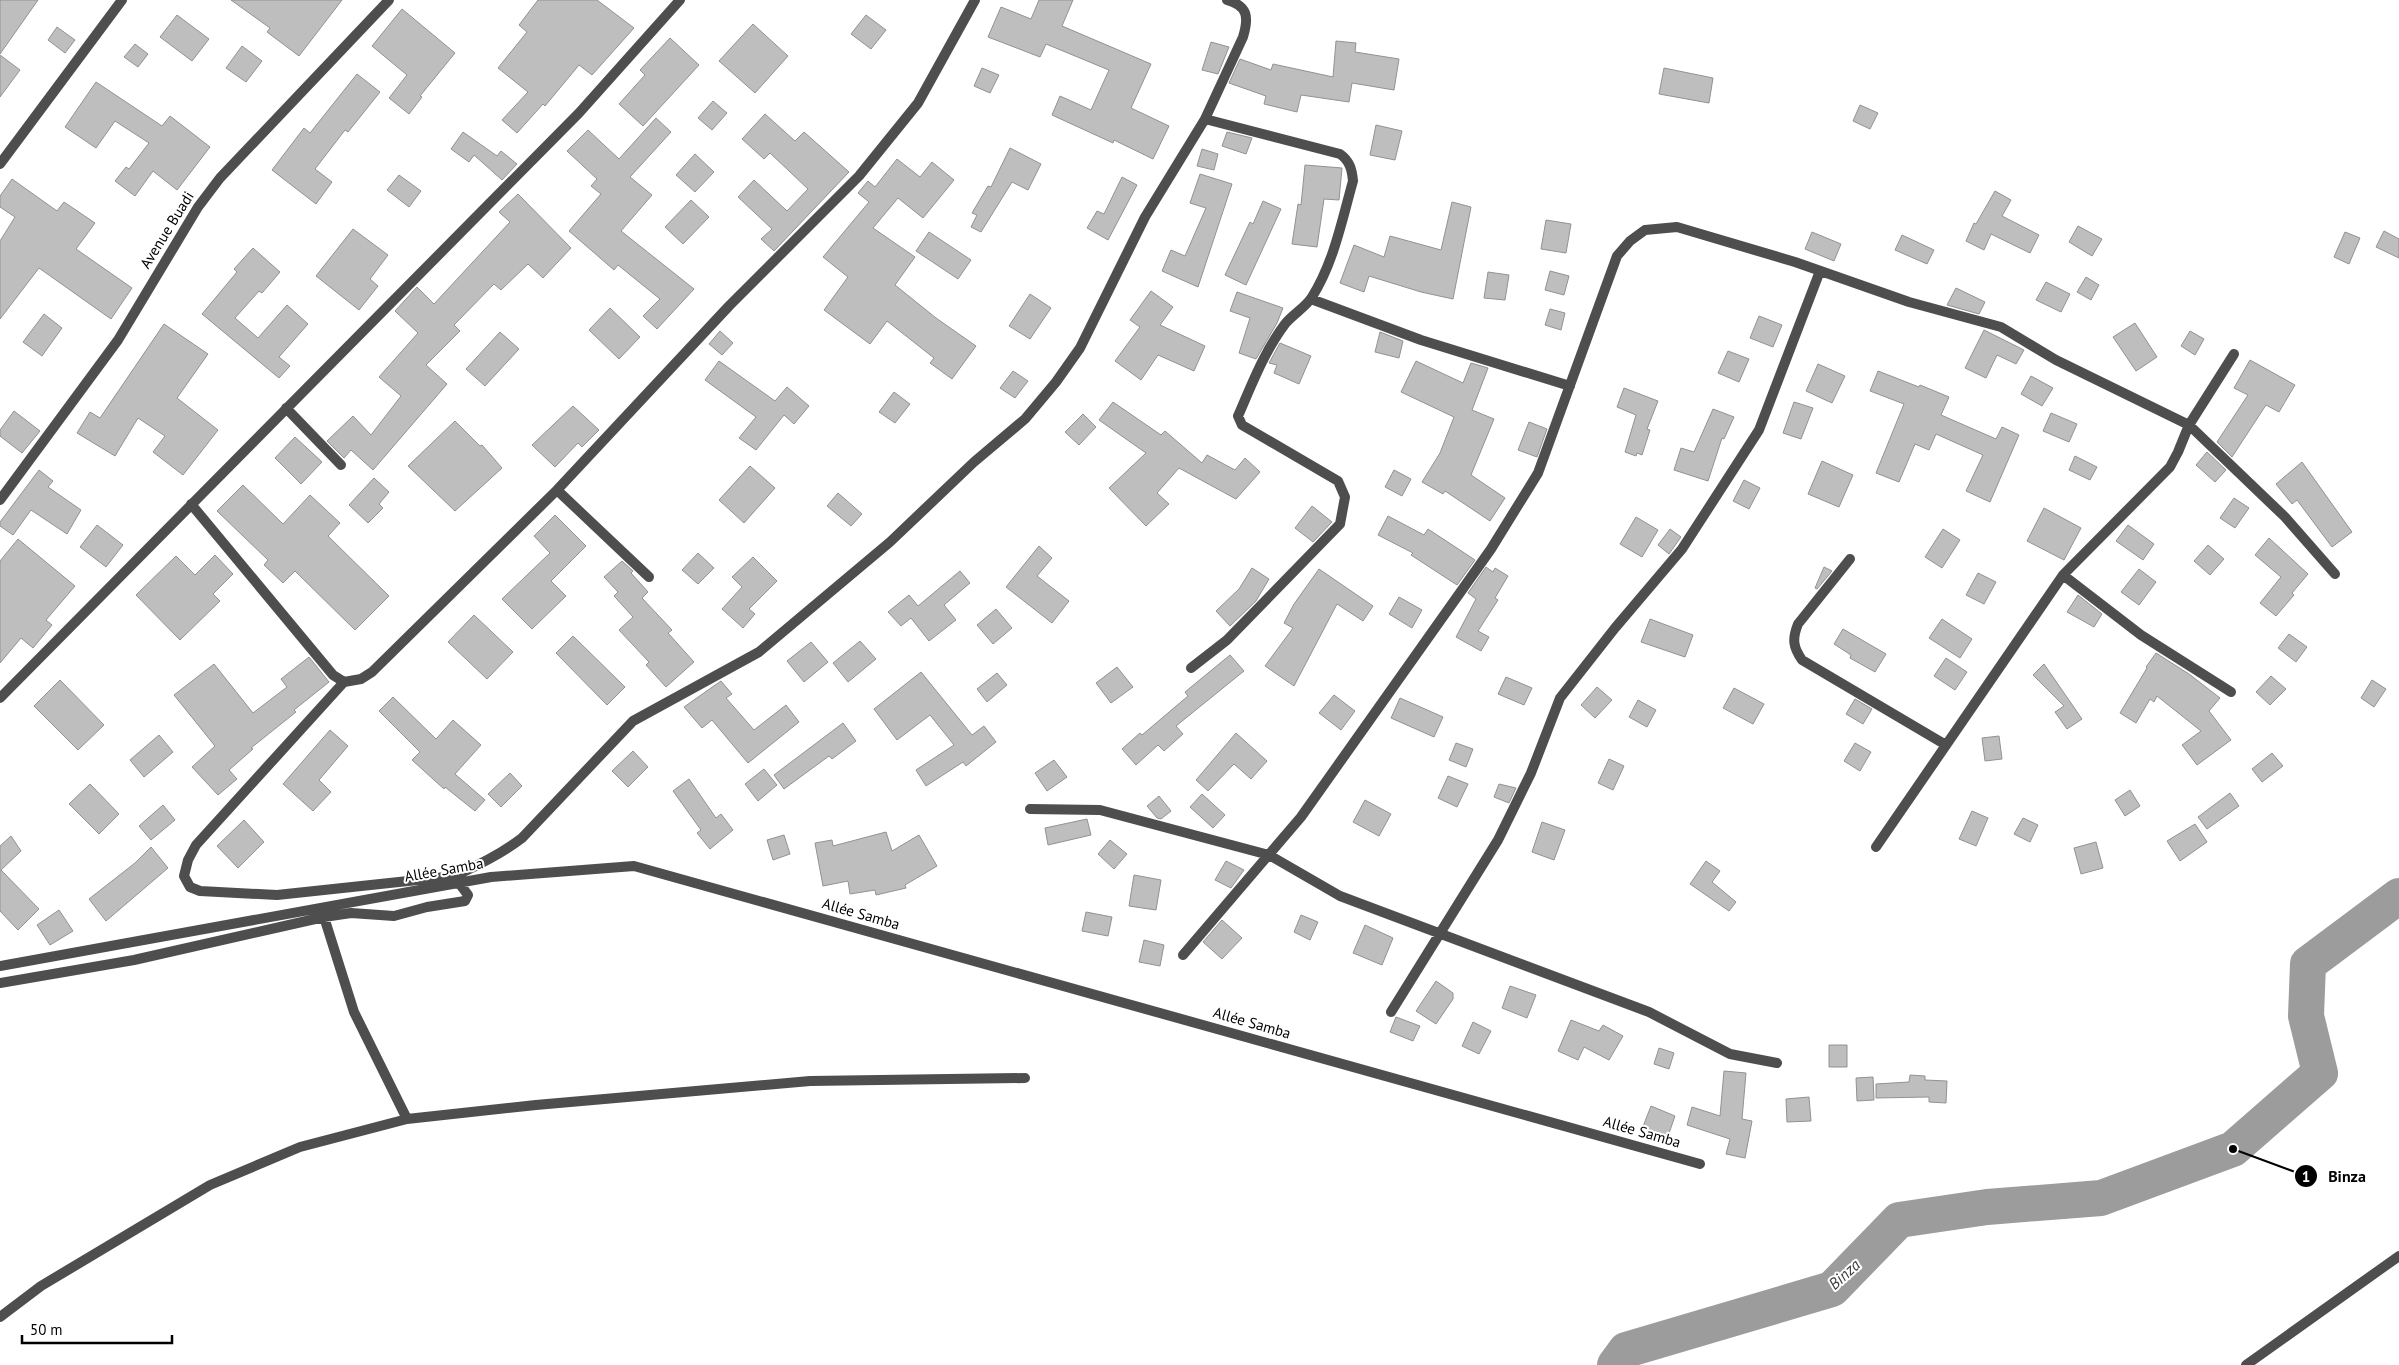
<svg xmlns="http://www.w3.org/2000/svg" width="2399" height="1365" font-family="'PT Sans',sans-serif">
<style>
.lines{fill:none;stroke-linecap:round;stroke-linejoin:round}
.river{stroke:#9c9c9c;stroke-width:36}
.building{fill:#bebebe;stroke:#929292}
.street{stroke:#4e4e4e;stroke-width:10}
.labels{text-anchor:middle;stroke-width:4;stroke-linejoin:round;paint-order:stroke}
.street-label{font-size:15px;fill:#000;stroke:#fff}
.water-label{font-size:16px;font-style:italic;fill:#3d3d3d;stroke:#fff}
.leader{fill:none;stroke:#000;stroke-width:2}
.callout-dot{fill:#000;stroke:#fff;stroke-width:2}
.mark-label{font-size:15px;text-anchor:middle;font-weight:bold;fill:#fff}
.callout-label{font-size:16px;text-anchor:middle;font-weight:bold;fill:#000;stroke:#fff;stroke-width:4;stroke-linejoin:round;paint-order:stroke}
</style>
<rect width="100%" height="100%" fill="#fff"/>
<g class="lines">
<!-- river -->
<path class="river" d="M1615 1365 1626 1350 1832 1289 1899 1220 1987 1207 2101 1198 2233 1149 2320 1073 2306 1016 2308 964 2399 896"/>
</g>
<!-- building -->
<path class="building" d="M0 0H38L0 54Z
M231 0H342L299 56 267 32 270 28Z
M538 0H597L634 28 592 75 579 65 545 106 543 104 517 133 502 120 528 92 498 68 527 32 519 25Z
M1039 0H1073L1062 26 1151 64 1131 108 1169 126 1153 159 1114 140 1113 143 1052 115 1060 96 1091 110 1109 70 1046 44 1040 57 988 37 1001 7 1031 19Z
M402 9 455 53 420 96 422 97 409 114 389 98 407 75 372 46Z
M177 15 209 39 192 61 160 37Z
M866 15 886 30 871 49 851 34Z
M753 24 788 56 755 93 719 61Z
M57 27 75 40 65 53 48 40Z
M670 38 699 65 643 126 619 104 645 75 640 70Z
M1336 41 1356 43 1355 52 1399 59 1394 90 1352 83 1349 102 1301 95 1297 112 1264 104 1266 96 1229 83 1240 59 1271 70 1273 64 1333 77Z
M1211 42 1229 47 1218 74 1202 70Z
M135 44 148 54 138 67 124 57Z
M242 46 262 61 246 82 226 68Z
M0 55 20 70 0 97Z
M982 68 999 75 990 93 974 86Z
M1664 68 1713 78 1709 103 1659 94Z
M357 74 380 92 348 132 345 130 315 169 332 182 316 204 272 170 304 128 310 133Z
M96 82 162 126 170 116 210 147 177 190 153 171 135 196 115 181 126 167 129 169 149 143 115 121 96 148 65 127Z
M713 101 727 113 712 130 698 118Z
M1860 105 1878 113 1870 129 1853 121Z
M765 114 795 141 804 132 849 172 774 251 761 239 772 229 738 197 754 180 787 211 808 189 770 153 764 159 742 139Z
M656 118 671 132 630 177 652 195 621 231 694 289 657 329 643 316 660 299 618 265 614 270 569 231 601 194 591 186 597 179 567 151 588 130 619 159Z
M1376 125 1402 131 1395 160 1370 155Z
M463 132 497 156 501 151 517 164 502 180 474 155 469 162 451 149Z
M1227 132 1252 138 1246 154 1222 146Z
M1010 148 1041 164 1028 190 1012 182 981 232 971 227 977 215 972 213 988 186 991 187Z
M1202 149 1218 154 1214 170 1197 166Z
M695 154 714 172 695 192 676 175Z
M897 159 920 177 932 162 954 180 923 218 898 198 873 228 915 257 895 285 936 318 976 346 952 379 930 363 934 358 887 321 870 344 824 310 848 277 823 257 869 202 858 193 868 181 875 187Z
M1305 165 1342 168 1339 200 1324 199 1317 247 1292 244 1298 204 1301 205Z
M1200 174 1232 184 1198 287 1162 271 1171 250 1185 256 1206 208 1190 203Z
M399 175 421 191 409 207 387 190Z
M1122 177 1137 185 1108 240 1087 228 1097 211 1104 214Z
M12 179 57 211 64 202 95 223 76 249 132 288 111 319 39 268 0 319V241L15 217 0 207V196Z
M1995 191 2011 200 2002 216 2039 235 2030 253 1991 234 1984 250 1966 241 1974 223 1976 224Z
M518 194 571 248 543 278 528 264 501 290 494 284 454 325 460 331 426 365 447 384 373 470 351 450 344 458 327 441 353 416 371 435 401 396 379 377 418 333 395 311 417 287 434 304 510 222 499 212Z
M691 200 709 217 683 244 665 227Z
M1263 201 1281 209 1246 285 1225 275 1250 222 1253 224Z
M1452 202 1471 207 1453 299 1421 292 1369 276 1364 292 1340 283 1354 245 1384 257 1390 236 1441 250Z
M1546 220 1571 224 1566 253 1541 249Z
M2078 226 2102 239 2092 256 2069 242Z
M353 229 388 255 370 279 378 286 359 310 316 276Z
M2384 231 2399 239V258L2376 247Z
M929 232 971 260 958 279 916 251Z
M1812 232 1841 244 1834 261 1805 249Z
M2345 232 2360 238 2349 264 2334 257Z
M1902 235 1934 250 1927 264 1895 250Z
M253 248 280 272 262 293 259 291 235 318 258 338 287 305 308 324 279 357 290 366 279 378 202 314 237 272 234 269Z
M1550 271 1569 276 1564 295 1545 290Z
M1488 272 1509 275 1505 300 1484 298Z
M2086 277 2099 285 2091 300 2077 292Z
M2046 282 2070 294 2061 312 2036 300Z
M1956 288 1985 302 1979 314 1947 305Z
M1151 291 1173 307 1160 325 1205 346 1194 371 1158 355 1141 380 1115 361 1140 327 1130 320Z
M1237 292 1283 308 1277 323 1256 359 1239 353 1250 318 1230 311Z
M1030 294 1051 308 1030 339 1009 326Z
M610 308 640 337 619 359 589 330Z
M1550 309 1565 313 1561 330 1545 325Z
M44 314 62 328 42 356 23 342Z
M1759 316 1782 325 1773 347 1750 338Z
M2135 323 2157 357 2136 371 2113 337Z
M164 324 208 354 177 398 218 430 183 475 153 452 165 436 138 418 115 456 77 433 90 412 100 418Z
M1984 330 2024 350 2016 364 1997 355 1986 378 1965 368Z
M720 331 733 343 722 355 709 344Z
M2190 331 2204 339 2195 355 2181 346Z
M500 332 519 349 485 386 466 369Z
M1380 332 1403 341 1399 358 1375 352Z
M1280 343 1311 356 1299 384 1274 373 1277 365 1269 363Z
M1728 351 1749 359 1739 382 1718 373Z
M2250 360 2295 385 2279 412 2266 405 2232 457 2217 442 2248 395 2234 388Z
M719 361 775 401 787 387 809 406 794 424 784 415 756 450 739 438 756 417 705 380Z
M1416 361 1463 383 1471 363 1488 368 1472 410 1494 419 1471 475 1505 498 1490 521 1445 491 1443 494 1422 482 1440 453 1454 417 1401 392Z
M1818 364 1845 376 1832 403 1806 391Z
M1013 371 1028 381 1015 398 1000 388Z
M1878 371 1919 387 1920 385 1949 397 1941 415 1996 439 2002 427 2019 435 1990 502 1966 491 1983 455 1936 434 1929 450 1915 444 1899 482 1876 473 1904 404 1870 391Z
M2031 376 2053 388 2042 406 2021 394Z
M1624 388 1658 401 1647 429 1650 430 1642 455 1637 453 1636 456 1625 452 1636 415 1617 407Z
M894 392 910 404 895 423 879 412Z
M1113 402 1161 435 1165 431 1202 463 1207 455 1235 470 1245 458 1260 472 1236 499 1179 468 1157 493 1169 504 1146 526 1109 488 1146 453 1099 420Z
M1794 402 1813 408 1801 439 1783 433Z
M573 406 599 430 582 447 578 443 555 467 532 445Z
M1713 409 1734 417 1724 439 1722 438 1708 481 1674 470 1681 448 1694 452Z
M14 411 40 431 22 453 0 436V430Z
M2051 413 2077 424 2069 442 2043 431Z
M1083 414 1096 427 1079 445 1065 432Z
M455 421 480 446 482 445 502 468 455 511 408 466Z
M1529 422 1547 429 1537 457 1518 450Z
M295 437 322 462 301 484 275 458Z
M2207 452 2226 470 2215 482 2196 465Z
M2075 456 2097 467 2090 480 2069 470Z
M1822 461 1853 475 1839 507 1808 494Z
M2302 462 2352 532 2332 547 2297 500 2292 504 2276 484Z
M750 466 775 488 744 523 719 500Z
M39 470 53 481 48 487 81 510 67 534 31 510 13 535 0 526V522Z
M1394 470 1411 479 1402 496 1385 487Z
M374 478 389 492 379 504 383 508 368 523 349 505Z
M1744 480 1760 488 1749 509 1733 501Z
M243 485 283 524 310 495 340 523 328 536 389 596 355 630 295 571 283 583 264 565 268 560 217 511Z
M838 493 862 514 851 526 827 506Z
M2234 498 2249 508 2235 528 2220 518Z
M1312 506 1332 522 1313 542 1295 528Z
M2044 508 2081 528 2064 560 2027 541Z
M555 515 586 546 551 581 566 596 532 629 502 599 550 553 534 536Z
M1388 516 1424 535 1428 529 1475 560 1457 585 1411 555 1413 553 1378 535Z
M1636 517 1658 530 1642 557 1620 544Z
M97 525 123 545 106 567 80 547Z
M2128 525 2154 544 2143 560 2116 541Z
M1670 529 1681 537 1669 554 1658 545Z
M1943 529 1960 540 1942 568 1925 557Z
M2269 538 2308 574 2292 593 2294 595 2276 616 2260 603 2281 577 2255 555Z
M18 539 75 586 46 620 52 625 33 648 21 638 0 663V561Z
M2208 545 2224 559 2210 575 2194 561Z
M1039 546 1052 558 1037 576 1069 601 1052 623 1006 587Z
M698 553 714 568 698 584 682 570Z
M215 555 233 574 213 594 220 601 180 640 136 595 176 556 195 575Z
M753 557 777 581 749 609 755 614 743 628 722 609 742 587 732 577Z
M622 561 633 571 631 573 648 592 642 598 672 630 668 633 694 662 666 687 646 665 649 662 619 630 633 617 614 596 618 592 604 577Z
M1486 567 1493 572 1495 568 1508 576 1495 598 1498 600 1478 631 1489 637 1481 651 1456 637 1476 599 1468 593Z
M1824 567 1832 571 1817 589 1815 588Z
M1252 568 1269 579 1256 601 1230 626 1216 611 1239 589Z
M1319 569 1373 606 1363 621 1337 604 1294 686 1265 666 1293 628 1284 623 1294 604Z
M2139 569 2156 582 2139 605 2121 592Z
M960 571 970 583 944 605 956 620 929 641 911 618 901 626 888 612 909 595 918 606Z
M1978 573 1996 582 1984 604 1966 595Z
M2078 595 2102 614 2094 627 2067 612Z
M1399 597 1422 610 1412 628 1389 614Z
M996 609 1012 628 993 644 977 625Z
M474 615 513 652 487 679 448 642Z
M1650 619 1693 635 1685 657 1641 642Z
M1942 619 1972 639 1960 658 1929 638Z
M1843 629 1886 654 1875 672 1850 658 1851 655 1834 644Z
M2289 634 2307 647 2296 662 2278 648Z
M573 636 625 687 607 705 556 653Z
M860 641 876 659 848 682 833 663Z
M811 642 828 662 804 682 787 661Z
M2156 653 2189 674 2220 698 2209 711 2231 740 2197 765 2182 745 2201 731 2157 696 2154 702 2150 699 2136 723 2120 713 2147 668 2146 667Z
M1230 655 1244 671 1176 726 1183 734 1164 751 1158 745 1136 765 1122 749 1140 733 1142 735 1188 696 1185 692Z
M309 657 329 682 294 710 296 712 251 748 253 749 229 770 237 779 218 795 192 767 215 746 174 695 214 664 253 713 287 687 281 679Z
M1946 658 1967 672 1955 690 1934 676Z
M2044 664 2082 719 2067 729 2055 712 2064 706 2033 675Z
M1117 667 1133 687 1111 703 1096 683Z
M921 672 972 735 984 726 996 742 966 766 963 762 926 786 916 770 954 745 930 715 897 740 874 709Z
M997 673 1007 685 987 702 977 689Z
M2271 676 2286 689 2270 705 2256 692Z
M1506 677 1532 688 1524 705 1498 694Z
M60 680 104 725 78 750 34 706Z
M2372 680 2386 689 2374 707 2361 698Z
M721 681 732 694 726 698 754 730 786 705 799 722 748 763 712 720 702 728 684 707Z
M1597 687 1612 700 1595 718 1581 705Z
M1734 688 1764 704 1753 724 1723 708Z
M1334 695 1355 711 1341 730 1319 713Z
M393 697 436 739 453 720 481 745 455 774 485 800 475 811 445 787 444 789 412 760 420 752 379 711Z
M1400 698 1443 717 1434 737 1391 718Z
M1855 699 1872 709 1863 724 1846 714Z
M1638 700 1656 710 1647 727 1629 717Z
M843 723 856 741 832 759 829 756 784 789 774 775Z
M330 730 348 746 319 780 331 792 313 811 283 784Z
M1236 733 1267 761 1251 779 1234 764 1208 791 1196 780Z
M159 735 173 752 144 777 130 760Z
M1999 736 2002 759 1985 761 1982 738Z
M1456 743 1473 749 1466 767 1449 760Z
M1855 743 1871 752 1860 771 1844 761Z
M633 751 648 767 628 787 612 771Z
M2272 753 2283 766 2262 782 2252 769Z
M1609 759 1624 766 1613 790 1598 783Z
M1054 760 1067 777 1047 791 1035 773Z
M764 769 777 785 758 801 745 784Z
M510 773 522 786 501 807 488 794Z
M1448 776 1468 784 1457 807 1438 798Z
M689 779 716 818 721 814 733 830 710 849 697 833 701 830 673 791Z
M90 784 119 814 99 834 69 804Z
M1499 784 1516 788 1509 803 1494 797Z
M2130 790 2140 806 2125 816 2115 800Z
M2230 793 2239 806 2207 829 2198 817Z
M1202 794 1225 815 1213 828 1190 807Z
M1159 796 1171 811 1161 819 1157 818 1147 806Z
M1365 800 1391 814 1379 836 1353 822Z
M163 805 175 820 151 840 139 826Z
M1972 811 1988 818 1976 846 1959 839Z
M2023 818 2038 825 2030 842 2014 834Z
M1087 819 1091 835 1048 845 1045 828Z
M244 820 264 842 238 868 217 846Z
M1542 822 1565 830 1554 860 1532 852Z
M2195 824 2207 842 2180 861 2167 841Z
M886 832 892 851 919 835 937 866 905 885 906 888 876 895 875 890 850 894 848 881 823 886 815 843 832 840 833 846Z
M784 835 790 854 773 860 767 840Z
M11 836 21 851 1 870 39 909 18 930 0 911V846Z
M1110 840 1127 854 1114 869 1098 854Z
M2096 842 2103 868 2081 874 2074 848Z
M151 847 168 868 106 921 89 899 135 863Z
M1226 861 1244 870 1231 888 1215 880Z
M1706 861 1720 871 1712 882 1736 902 1729 911 1690 884Z
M1134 875 1161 880 1156 910 1129 906Z
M59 910 73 931 50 945 37 925Z
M1086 912 1112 917 1108 936 1082 931Z
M1301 915 1318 922 1310 940 1294 932Z
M1222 920 1242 938 1222 959 1203 942Z
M1365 925 1393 938 1382 965 1353 953Z
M1144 940 1164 945 1160 966 1139 962Z
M1436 981 1453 993V999L1436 1024 1416 1011Z
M1510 986 1536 995 1527 1018 1502 1008Z
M1396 1017 1420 1026 1413 1041 1390 1032Z
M1571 1020 1599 1031 1603 1025 1623 1036 1609 1060 1584 1047 1578 1060 1558 1051Z
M1473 1022 1491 1031 1479 1054 1462 1046Z
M1829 1045H1847V1067H1829Z
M1659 1048 1674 1053 1669 1069 1654 1064Z
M1724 1071 1746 1073 1742 1119 1752 1121 1745 1158 1726 1154 1730 1139 1687 1125 1692 1107 1720 1116Z
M1910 1075 1925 1076V1080L1947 1081 1946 1103 1929 1102V1097L1876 1098V1084L1909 1082Z
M1873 1077 1874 1100 1857 1101 1856 1078Z
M1809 1097 1811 1121 1787 1122 1786 1099Z
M1651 1106 1675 1116 1667 1139 1642 1129Z"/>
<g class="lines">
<!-- street -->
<path class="street" d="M0 164 122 0
M1311 299 1421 340 1570 386
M286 408 341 465
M557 490 649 577
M0 500 118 340 198 207 220 178 389 0
M191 504 333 675 344 682 361 679 372 672 557 490 729 306 859 176 918 103 975 0
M1850 559 1798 624C1792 639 1793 647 1802 660L1946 745
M2063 575 2141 635 2231 692
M1191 668 1227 640 1340 524 1345 497 1338 481 1242 425 1238 416C1252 384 1264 352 1285 324 1293 314 1306 307 1312 297 1334 262 1342 220 1353 181 1352 170 1350 161 1340 154L1205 119
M344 682 196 845 188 860 184 876 190 887 200 891 277 895 455 876C478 865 501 854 522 838L633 721 759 652 890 542 974 462 1025 419 1056 382 1080 348 1145 217 1205 119 1243 37C1249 17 1248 6 1227 0
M0 698 579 113 680 0
M1030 809 1100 810 1269 855 1340 896 1649 1012 1730 1054 1777 1063
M1876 847 2063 575 2170 467 2178 452 2189 425 2234 354
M324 917 354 1012 407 1119
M1183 955 1301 817 1491 549 1538 473 1617 256 1630 241 1645 230 1677 227 1795 262 1909 302 2001 327 2056 360 2189 425 2285 517 2335 574
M0 966 491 877 634 866 1700 1164
M0 983 134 960 324 917 351 913 394 916 427 907 465 901 468 895 456 879
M1391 1012 1498 840 1531 773 1560 698 1615 628 1682 549 1759 430 1820 271
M0 1317 41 1286 210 1185 300 1147 407 1119 536 1105 810 1081 1025 1078
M2246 1365 2399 1256"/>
</g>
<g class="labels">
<!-- street labels -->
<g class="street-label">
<text transform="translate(167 230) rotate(-58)" y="5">Avenue Buadi</text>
<text transform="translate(444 870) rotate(-10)" y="5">Allée Samba</text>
<text transform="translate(861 914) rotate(16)" y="5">Allée Samba</text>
<text transform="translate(1252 1023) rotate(16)" y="5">Allée Samba</text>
<text transform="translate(1642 1132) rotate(16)" y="5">Allée Samba</text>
</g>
<!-- water labels -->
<g class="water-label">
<text transform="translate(1844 1274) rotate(-42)" y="6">Binza</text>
</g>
</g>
<!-- callouts -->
<path class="leader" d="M2233 1149L2306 1176"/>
<g class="callout-dot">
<circle cx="2233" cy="1149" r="5"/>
<circle cx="2306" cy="1176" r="12"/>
</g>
<g class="mark-label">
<text x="2306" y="1182">1</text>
</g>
<g class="callout-label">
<text x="2347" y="1182">Binza</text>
</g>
<!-- scale -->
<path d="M22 1335v8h150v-8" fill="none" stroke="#000000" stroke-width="2.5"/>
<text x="30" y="1335" font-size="15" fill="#000000" stroke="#ffffff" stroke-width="4" paint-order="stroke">50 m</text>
</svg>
